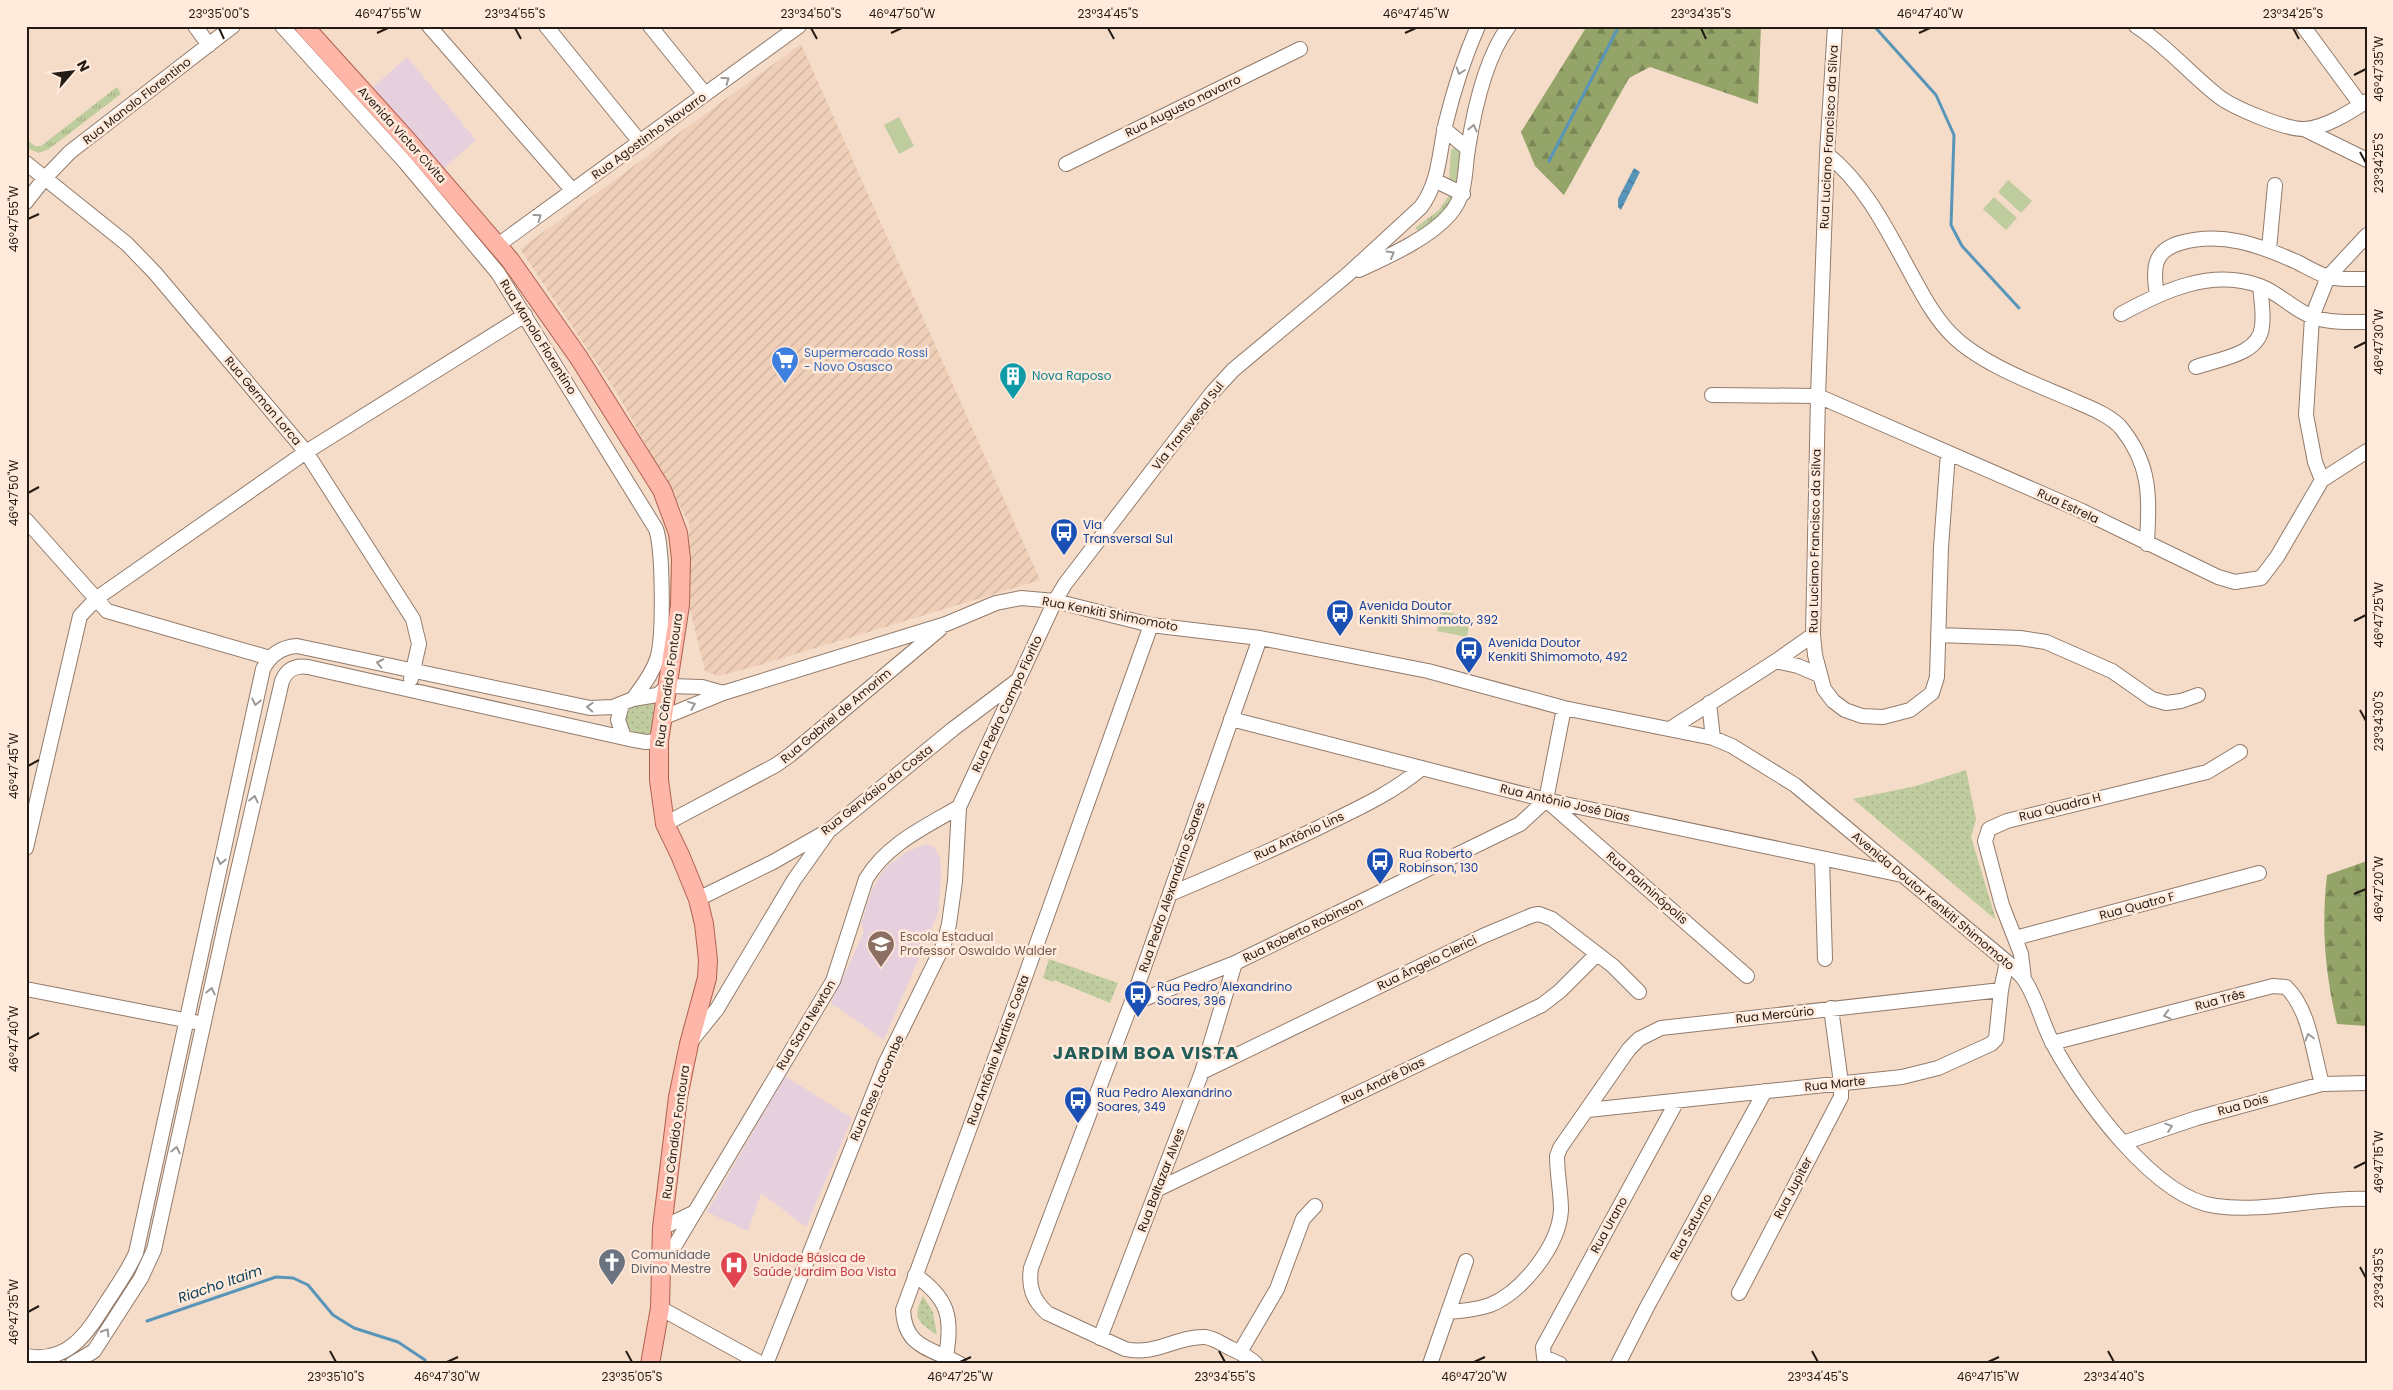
<svg xmlns="http://www.w3.org/2000/svg" width="2393" height="1390" font-family="Poppins,sans-serif">
<style>
.industrial{fill:url(#industrial-furrows)}
.education{fill:#e7d0dd}
.grass{fill:url(#grass-tufts)}
.forest{fill:url(#forest-firs)}
.park{fill:url(#park-dots)}
.pitch{fill:#bfcc9d}
.water{fill:url(#water-waves)}
.lines{fill:none;stroke-linecap:round;stroke-linejoin:round}
.stream{stroke:#5895b9;stroke-width:3}
.minor-casing{stroke:#927b6b;stroke-width:16}
.major-casing{stroke:#b0614e;stroke-width:20}
.minor{stroke:#fff;stroke-width:14}
.major{stroke:#fdb6a7;stroke-width:18}
.oneway{stroke:#9c9896}
.ticks{fill:none;stroke:#241b15;stroke-width:2}
.labels{text-anchor:middle;stroke-width:5;stroke-linejoin:round;paint-order:stroke}
.street-label{font-size:12px;fill:#241b15;stroke:#ffeadb}
.shop-label{font-size:12px;fill:#366cbe;stroke:#ffeadb;text-anchor:start}
.culture-label{font-size:12px;fill:#0d838f;stroke:#ffeadb;text-anchor:start}
.transit-label{font-size:12px;fill:#164399;stroke:#ffeadb;text-anchor:start}
.education-label{font-size:12px;fill:#785e54;stroke:#ffeadb;text-anchor:start}
.worship-label{font-size:12px;fill:#5b616d;stroke:#ffeadb;text-anchor:start}
.health-label{font-size:12px;fill:#be3a42;stroke:#ffeadb;text-anchor:start}
.water-label{font-size:14px;font-style:italic;fill:#10425c;stroke:#ffeadb}
.district-label{font-size:18px;font-weight:bold;letter-spacing:1px;fill:#235d5a;stroke:#ffeadb}
.neatline{fill:none;stroke:#241b15;stroke-width:2}
.ticks-label{font-size:12px;text-anchor:middle;fill:#241b15}
</style>
<defs>
<pattern id="industrial-furrows" width="10" height="10" patternUnits="userSpaceOnUse" patternTransform="scale(1.25)"><rect width="10" height="10" fill="#efcfb8"/><path d="M-1 1l2-2M0 10L10 0M9 11l2-2" fill="none" stroke="#cdb19d"/></pattern>
<pattern id="grass-tufts" width="24" height="20" patternUnits="userSpaceOnUse" patternTransform="scale(1.25)"><rect width="24" height="20" fill="#bfcc9d"/><path d="M3 7l-1-3M5 7V3M7 7l1-3M15 17l-1-3M17 17v-4M19 17l1-3" fill="none" stroke="#a4af86"/></pattern>
<pattern id="forest-firs" width="22" height="20" patternUnits="userSpaceOnUse" patternTransform="scale(1.25)"><rect width="22" height="20" fill="#95a569"/><path d="M5 1l3.5 6h-7zM16 11l3.5 6h-7z" fill="#798655"/></pattern>
<pattern id="park-dots" width="8" height="8" patternUnits="userSpaceOnUse" patternTransform="scale(1.25)"><rect width="8" height="8" fill="#bfcc9d"/><path d="M2 2h.1M6 6h.1" fill="none" stroke="#a4af86" stroke-width="1.8" stroke-linecap="round"/></pattern>
<pattern id="water-waves" width="16" height="10" patternUnits="userSpaceOnUse" patternTransform="scale(1.25)"><rect width="16" height="10" fill="#5895b9"/><path d="M0 5q4-4 8 0t8 0" fill="none" stroke="#497995"/></pattern>
</defs>
<rect width="100%" height="100%" fill="#f5dcc9"/>
<!-- industrial -->
<path class="industrial" d="M801 44 1040 580 753 667 718 676 705 671 688 601 689 523 619 396 520 249Z"/>
<!-- education -->
<path class="education" d="M407 57 476 140 444 168 372 88Z
M926 844 934 847 940 859 941 876 938 913 884 1040 831 1003 864 932 861 924 872 890 884 869 906 852Z
M785 1076 852 1118 806 1227 761 1193 748 1231 707 1212Z"/>
<!-- grass -->
<path class="grass" d="M117 87 121 94 49 149 39 153 26 148V139L35 146H41Z
M1457 146 1461 148 1460 172 1456 184 1449 180 1451 150Z
M1450 194 1459 198 1420 232 1415 228 1439 210Z"/>
<!-- forest -->
<path class="forest" d="M1587 26H1761L1758 104 1650 67 1629 78 1564 195 1535 166 1521 132Z
M2367 861V1026L2337 1024C2325 971 2321 929 2327 875Z"/>
<!-- park -->
<path class="park" d="M654 703 651 734C638 734 627 734 625 719 628 703 641 704 654 703Z
M1966 770 1976 819 1971 837 1996 920 1853 799 1916 786Z
M1049 959 1118 983 1110 1003 1054 980 1053 982 1043 978Z
M923 1296 933 1312 937 1335C918 1322 912 1319 923 1296Z"/>
<!-- pitch -->
<path class="pitch" d="M899 117 914 146 899 154 884 125Z
M2008 180 2032 201 2021 213 1998 192Z
M1994 197 2017 218 2006 230 1983 209Z
M1441 611 1471 617 1467 637 1437 631Z"/>
<!-- water -->
<path class="water" d="M1634 168 1640 172 1621 210 1618 207V199Z"/>
<g class="lines">
<!-- stream -->
<path class="stream" d="M1874 26 1936 95 1954 135 1951 225 1962 246 2019 308
M1549 161 1619 26
M147 1321 276 1277 293 1278 308 1285 333 1315 354 1328 398 1342 425 1360"/>
<!-- minor casing -->
<g class="minor-casing">
<path id="minor" d="M195 26 209 45
M282 26 405 162 498 273 656 529C663 549 664 639 657 659 652 675 642 686 633 699
M429 26 573 191
M546 26 640 142
M650 26 705 94
M1835 26 1827 154 1818 396 1813 635 1815 655 1824 689 1833 701 1845 710 1862 716 1883 717 1910 710 1932 693 1937 677 1941 547 1948 453
M2136 26C2166 45 2189 73 2217 95 2231 107 2286 130 2305 129 2325 128 2350 112 2367 101
M2303 26 2361 105
M1444 129 1468 149
M2304 129 2367 160
M1827 154C1868 187 1890 236 1915 281 1925 299 1936 319 1951 334 1979 363 2033 383 2070 399 2086 406 2111 415 2122 429 2152 467 2149 498 2147 544
M26 163 127 244 155 273 306 452 413 619 419 644 411 679
M1066 164 1300 49
M1436 181 1463 194
M26 202 44 179 70 152 233 26
M498 245 799 26
M2269 249 2275 185
M1359 270C1387 257 1430 238 1450 214 1467 194 1464 174 1468 149 1474 110 1485 58 1509 26
M2157 295C2153 271 2152 251 2180 243 2222 231 2259 245 2297 262 2307 267 2318 274 2329 277 2340 280 2355 279 2367 279
M2121 314C2163 291 2211 268 2260 286 2279 293 2294 310 2313 317 2330 323 2349 322 2367 322
M2196 367C2218 359 2260 355 2262 326 2264 313 2261 299 2260 286
M1712 395 1818 396 2082 511 2218 577 2235 582 2261 578 2277 557 2322 480 2367 451
M2322 480 2315 462 2306 415 2312 317 2328 277 2367 235
M26 520 107 611 270 658
M1938 635 2020 638 2046 642 2112 671 2152 699 2166 703 2181 701 2198 695
M1776 661 1798 666 1819 675
M1709 703 1713 738
M622 704 618 720 624 737
M662 718 723 693 946 624 996 603 1021 598 1055 601 1151 625 1260 638 1428 671 1564 708 1713 738 1732 746 1795 785 2007 962C2012 967 2018 972 2023 978 2036 995 2042 1024 2053 1044 2080 1095 2155 1199 2216 1206 2266 1213 2316 1197 2367 1199
M1231 719 1546 800 1902 875
M1670 729 1776 661 1813 635
M1546 800 1747 976
M1546 800 1564 708
M665 824 776 765 790 755 940 629
M26 848 80 616 97 598 306 452 525 315
M1822 859 1825 959
M1170 894C1222 872 1273 850 1324 825 1359 808 1392 793 1422 768
M698 899 773 862 831 829 953 729 1018 680
M2015 938 2259 873
M2024 979 2021 954 2002 905 1985 841 1989 829 2007 821 2207 772 2240 752
M26 989 195 1022
M1131 1004 1235 963 1520 824 1546 800
M692 1040 717 1009 794 880 828 832
M2052 1043 2273 986 2286 987C2310 1010 2313 1053 2322 1084
M1202 1072 1483 936 1533 915 1539 914 1552 919 1613 966 1639 992
M1588 1110 1902 1077 1938 1068 1991 1044 1996 1039 2001 990 2007 962
M2123 1143 2197 1118 2322 1084 2367 1083
M1158 1189 1542 1005 1560 991 1596 955
M662 1228 693 1213
M662 1267 833 981 866 879C887 844 925 827 959 807
M915 1275C948 1298 953 1317 946 1356
M1739 1293 1841 1097V1083L1831 1008
M660 1308 762 1364
M1448 1312C1462 1311 1476 1310 1490 1305 1522 1292 1559 1246 1561 1210 1561 1193 1557 1174 1557 1156L1560 1148 1629 1049 1639 1039 1661 1028 2001 990
M1100 1338 1202 1072 1235 963
M1240 1352 1277 1289 1303 1219 1315 1206
M26 1356C68 1364 87 1333 106 1303 117 1286 128 1271 136 1253L263 669C270 655 282 647 297 646L590 708 613 707 633 699 657 695 669 686 702 687 723 693
M72 1364 94 1351 141 1278 154 1250 225 926 282 681C287 669 296 665 308 667L629 739 646 742 659 741
M766 1364 885 1064 944 944 949 924 955 881 959 807 1055 601 1065 584 1211 394 1233 370 1347 275 1421 207C1440 181 1439 152 1446 122 1454 89 1464 58 1478 26
M960 1364C932 1348 905 1349 903 1310L1025 977 1151 625
M1256 1364C1249 1357 1239 1352 1230 1348 1222 1344 1214 1338 1205 1337 1177 1336 1156 1356 1125 1349L1047 1313C1033 1300 1028 1287 1031 1268L1131 1004 1260 638
M1430 1364 1466 1261
M1560 1364 1544 1357 1543 1347 1677 1101
M1618 1364 1647 1307 1765 1091"/>
</g>
<!-- major casing -->
<g class="major-casing">
<path id="major" d="M304 26 407 140 510 260 579 358 662 490 678 533 681 559 680 605 659 741V780L665 824 680 855 698 899 704 924 708 960 707 978 689 1044 678 1097 662 1228 660 1308 650 1364"/>
</g>
<!-- minor -->
<use href="#minor" class="minor"/>
<!-- major -->
<use href="#major" class="major"/>
</g>
<!-- one-way arrows -->
<defs><path id="oneway-chevron" d="M-2-3.5L2.5 0L-2 3.5" fill="none" stroke-width="1.6" stroke-linecap="round" stroke-linejoin="round" transform="scale(1.25)"/></defs>
<g class="oneway">
<use href="#oneway-chevron" transform="translate(1460 71) rotate(108)"/>
<use href="#oneway-chevron" transform="translate(726 80) rotate(-36)"/>
<use href="#oneway-chevron" transform="translate(1473 128) rotate(-77)"/>
<use href="#oneway-chevron" transform="translate(538 217) rotate(-36)"/>
<use href="#oneway-chevron" transform="translate(1391 254) rotate(-30)"/>
<use href="#oneway-chevron" transform="translate(380 663) rotate(-168)"/>
<use href="#oneway-chevron" transform="translate(256 702) rotate(102)"/>
<use href="#oneway-chevron" transform="translate(692 705) rotate(-22)"/>
<use href="#oneway-chevron" transform="translate(590 707) rotate(-177)"/>
<use href="#oneway-chevron" transform="translate(254 799) rotate(-77)"/>
<use href="#oneway-chevron" transform="translate(221 861) rotate(102)"/>
<use href="#oneway-chevron" transform="translate(211 991) rotate(-78)"/>
<use href="#oneway-chevron" transform="translate(2167 1015) rotate(165)"/>
<use href="#oneway-chevron" transform="translate(2309 1037) rotate(-105)"/>
<use href="#oneway-chevron" transform="translate(2169 1127) rotate(-19)"/>
<use href="#oneway-chevron" transform="translate(176 1150) rotate(-78)"/>
<use href="#oneway-chevron" transform="translate(106 1332) rotate(-58)"/>
</g>
<!-- ticks -->
<path class="ticks" d="M219 28 224 39M515 28 521 39M811 28 817 39M1108 28 1114 39M1701 28 1706 39M2293 28 2299 39M377 33 388 28M891 33 902 28M1405 33 1416 28M1919 33 1930 28M2354 75 2366 69M2360 152 2366 163M28 219 39 214M2354 348 2366 342M28 493 39 487M2354 621 2366 615M2360 710 2366 721M28 766 39 760M2354 894 2366 889M28 1039 39 1033M2354 1168 2366 1162M2360 1267 2366 1278M28 1312 39 1306M330 1351 336 1362M626 1351 632 1362M1219 1351 1225 1362M1812 1351 1818 1362M2108 1351 2114 1362M447 1362 458 1357M960 1362 971 1357M1474 1362 1485 1357M1988 1362 1999 1357"/>
<!-- icons -->
<defs>
<g id="supermarket-pin" transform="scale(1.4375)"><path d="M0 17L-7.5 6A9.5 9.5 0 1 1 7.5 6Z" fill="#3f7fe0" stroke="#ffeadb"/><path d="M-6-5.5h2.5l.6 2H6L4.5 2H-2.5L-4.4-4H-6ZM-1.5 3.2a1.3 1.3 0 1 0 .1 0ZM3 3.2a1.3 1.3 0 1 0 .1 0Z" fill="#fff"/></g>
<g id="building-pin" transform="scale(1.4375)"><path d="M0 17L-7.5 6A9.5 9.5 0 1 1 7.5 6Z" fill="#0f9aa8" stroke="#ffeadb"/><path d="M-4-6H4V6H1V3H-1V6H-4ZM-2.5-4.3h1.7v1.8h-1.7ZM.8-4.3h1.7v1.8H.8ZM-2.5-1h1.7V.8h-1.7ZM.8-1h1.7V.8H.8Z" fill="#fff"/></g>
<g id="bus-pin" transform="scale(1.4375)"><path d="M0 17L-7.5 6A9.5 9.5 0 1 1 7.5 6Z" fill="#1a4fb4" stroke="#ffeadb"/><path d="M-5-6H5V4H4V6H2V4H-2V6H-4V4H-5ZM-3.5-4V0h7V-4ZM-3.5 1.2v1.5H-2V1.2ZM2 1.2v1.5H3.5V1.2Z" fill="#fff"/></g>
<g id="school-pin" transform="scale(1.4375)"><path d="M0 17L-7.5 6A9.5 9.5 0 1 1 7.5 6Z" fill="#8d6e63" stroke="#ffeadb"/><path d="M0-5L7-2L0 1L-7-2ZM-4 1L0 2.5L4 1V4Q0 6-4 4Z" fill="#fff"/></g>
<g id="church-pin" transform="scale(1.4375)"><path d="M0 17L-7.5 6A9.5 9.5 0 1 1 7.5 6Z" fill="#6b7280" stroke="#ffeadb"/><path d="M-1.2-6h2.4v3.5h3.3v2.4h-3.3V6h-2.4V-.1h-3.3v-2.4h3.3Z" fill="#fff"/></g>
<g id="hospital-pin" transform="scale(1.4375)"><path d="M0 17L-7.5 6A9.5 9.5 0 1 1 7.5 6Z" fill="#e0444e" stroke="#ffeadb"/><path d="M-5-5h3v3.5h4V-5h3V5h-3V1.5h-4V5h-3Z" fill="#fff"/></g>
</defs>
<g fill-rule="evenodd">
<use href="#supermarket-pin" x="785" y="360"/>
<use href="#building-pin" x="1013" y="376"/>
<use href="#bus-pin" x="1064" y="532"/>
<use href="#bus-pin" x="1340" y="613"/>
<use href="#bus-pin" x="1469" y="650"/>
<use href="#bus-pin" x="1380" y="861"/>
<use href="#school-pin" x="881" y="944"/>
<use href="#bus-pin" x="1138" y="994"/>
<use href="#bus-pin" x="1078" y="1100"/>
<use href="#church-pin" x="612" y="1262"/>
<use href="#hospital-pin" x="734" y="1265"/>
</g>
<g class="labels">
<!-- street labels -->
<g class="street-label">
<text transform="translate(137 101) rotate(-38)" y="4">Rua Manolo Florentino</text>
<text transform="translate(1183 106) rotate(-26)" y="4">Rua Augusto navarro</text>
<text transform="translate(402 135) rotate(48)" y="4">Avenida Victor Civita</text>
<text transform="translate(649 136) rotate(-36)" y="4">Rua Agostinho Navarro</text>
<text transform="translate(1829 137) rotate(-87)" y="4">Rua Luciano Francisco da Silva</text>
<text transform="translate(538 337) rotate(58)" y="4">Rua Manolo Florentino</text>
<text transform="translate(263 401) rotate(50)" y="4">Rua German Lorca</text>
<text transform="translate(1188 426) rotate(-52)" y="4">Via Transvesal Sul</text>
<text transform="translate(2068 506) rotate(25)" y="4">Rua Estrela</text>
<text transform="translate(1815 541) rotate(-89)" y="4">Rua Luciano Francisco da Silva</text>
<text transform="translate(1110 614) rotate(11)" y="4">Rua Kenkiti Shimomoto</text>
<text transform="translate(669 680) rotate(-82)" y="4">Rua Cândido Fontoura</text>
<text transform="translate(1007 704) rotate(-65)" y="4">Rua Pedro Campo Fiorito</text>
<text transform="translate(836 716) rotate(-40)" y="4">Rua Gabriel de Amorim</text>
<text transform="translate(877 790) rotate(-38)" y="4">Rua Gervásio da Costa</text>
<text transform="translate(1565 803) rotate(13)" y="4">Rua Antônio José Dias</text>
<text transform="translate(2060 807) rotate(-14)" y="4">Rua Quadra H</text>
<text transform="translate(1299 836) rotate(-25)" y="4">Rua Antônio Lins</text>
<text transform="translate(1172 887) rotate(-71)" y="4">Rua Pedro Alexandrino Soares</text>
<text transform="translate(1647 888) rotate(41)" y="4">Rua Palminópolis</text>
<text transform="translate(1933 901) rotate(40)" y="4">Avenida Doutor Kenkiti Shimomoto</text>
<text transform="translate(2137 906) rotate(-15)" y="4">Rua Quatro F</text>
<text transform="translate(1303 930) rotate(-26)" y="4">Rua Roberto Robinson</text>
<text transform="translate(1427 963) rotate(-26)" y="4">Rua Ângelo Clerici</text>
<text transform="translate(2220 1000) rotate(-15)" y="4">Rua Três</text>
<text transform="translate(1775 1015) rotate(-6)" y="4">Rua Mercúrio</text>
<text transform="translate(806 1025) rotate(-59)" y="4">Rua Sara Newton</text>
<text transform="translate(998 1050) rotate(-70)" y="4">Rua Antônio Martins Costa</text>
<text transform="translate(1383 1081) rotate(-26)" y="4">Rua André Dias</text>
<text transform="translate(1835 1084) rotate(-6)" y="4">Rua Marte</text>
<text transform="translate(877 1088) rotate(-66)" y="4">Rua Rose Lacombe</text>
<text transform="translate(2243 1105) rotate(-15)" y="4">Rua Dois</text>
<text transform="translate(676 1132) rotate(-82)" y="4">Rua Cândido Fontoura</text>
<text transform="translate(1161 1180) rotate(-69)" y="4">Rua Baltazar Alves</text>
<text transform="translate(1793 1188) rotate(-62)" y="4">Rua Jupiter</text>
<text transform="translate(1609 1225) rotate(-61)" y="4">Rua Urano</text>
<text transform="translate(1691 1227) rotate(-61)" y="4">Rua Saturno</text>
</g>
<!-- shop labels -->
<g class="shop-label">
<text x="804" y="357">Supermercado Rossi<tspan x="804" dy="14">- Novo Osasco</tspan></text>
</g>
<!-- culture labels -->
<g class="culture-label">
<text x="1032" y="380">Nova Raposo</text>
</g>
<!-- transit labels -->
<g class="transit-label">
<text x="1083" y="529">Via<tspan x="1083" dy="14">Transversal Sul</tspan></text>
<text x="1359" y="610">Avenida Doutor<tspan x="1359" dy="14">Kenkiti Shimomoto, 392</tspan></text>
<text x="1488" y="647">Avenida Doutor<tspan x="1488" dy="14">Kenkiti Shimomoto, 492</tspan></text>
<text x="1399" y="858">Rua Roberto<tspan x="1399" dy="14">Robinson, 130</tspan></text>
<text x="1157" y="991">Rua Pedro Alexandrino<tspan x="1157" dy="14">Soares, 396</tspan></text>
<text x="1097" y="1097">Rua Pedro Alexandrino<tspan x="1097" dy="14">Soares, 349</tspan></text>
</g>
<!-- education labels -->
<g class="education-label">
<text x="900" y="941">Escola Estadual<tspan x="900" dy="14">Professor Oswaldo Walder</tspan></text>
</g>
<!-- worship labels -->
<g class="worship-label">
<text x="631" y="1259">Comunidade<tspan x="631" dy="14">Divino Mestre</tspan></text>
</g>
<!-- health labels -->
<g class="health-label">
<text x="753" y="1262">Unidade Básica de<tspan x="753" dy="14">Saúde Jardim Boa Vista</tspan></text>
</g>
<!-- water labels -->
<g class="water-label">
<text transform="translate(220 1284) rotate(-19)" y="5">Riacho Itaim</text>
</g>
<!-- district labels -->
<g class="district-label">
<text x="1146" y="1059">JARDIM BOA VISTA</text>
</g>
</g>
<!-- border -->
<rect width="2393" height="1390" fill="none" stroke="#ffeadb" stroke-width="55"/>
<!-- north arrow -->
<g transform="translate(72 72) rotate(62)" stroke="#ffeadb" stroke-width="4" paint-order="stroke">
<path d="M0-4L9 19L0 12L-9 19Z" fill="#241b15"/>
<text y="-8" font-size="14" font-weight="bold" text-anchor="middle" fill="#241b15">N</text>
</g>
<rect x="28" y="28" width="2338" height="1334" class="neatline"/>
<g class="ticks-label">
<text x="219" y="18">23°35'00"S</text>
<text x="388" y="18">46°47'55"W</text>
<text x="515" y="18">23°34'55"S</text>
<text x="811" y="18">23°34'50"S</text>
<text x="902" y="18">46°47'50"W</text>
<text x="1108" y="18">23°34'45"S</text>
<text x="1416" y="18">46°47'45"W</text>
<text x="1701" y="18">23°34'35"S</text>
<text x="1930" y="18">46°47'40"W</text>
<text x="2293" y="18">23°34'25"S</text>
<text transform="translate(2379 69) rotate(-90)" y="4">46°47'35"W</text>
<text transform="translate(2379 163) rotate(-90)" y="4">23°34'25"S</text>
<text transform="translate(14 219) rotate(-90)" y="4">46°47'55"W</text>
<text transform="translate(2379 342) rotate(-90)" y="4">46°47'30"W</text>
<text transform="translate(14 493) rotate(-90)" y="4">46°47'50"W</text>
<text transform="translate(2379 615) rotate(-90)" y="4">46°47'25"W</text>
<text transform="translate(2379 721) rotate(-90)" y="4">23°34'30"S</text>
<text transform="translate(14 766) rotate(-90)" y="4">46°47'45"W</text>
<text transform="translate(2379 889) rotate(-90)" y="4">46°47'20"W</text>
<text transform="translate(14 1039) rotate(-90)" y="4">46°47'40"W</text>
<text transform="translate(2379 1162) rotate(-90)" y="4">46°47'15"W</text>
<text transform="translate(2379 1278) rotate(-90)" y="4">23°34'35"S</text>
<text transform="translate(14 1312) rotate(-90)" y="4">46°47'35"W</text>
<text x="336" y="1381">23°35'10"S</text>
<text x="447" y="1381">46°47'30"W</text>
<text x="632" y="1381">23°35'05"S</text>
<text x="960" y="1381">46°47'25"W</text>
<text x="1225" y="1381">23°34'55"S</text>
<text x="1474" y="1381">46°47'20"W</text>
<text x="1818" y="1381">23°34'45"S</text>
<text x="1988" y="1381">46°47'15"W</text>
<text x="2114" y="1381">23°34'40"S</text>
</g>
</svg>
